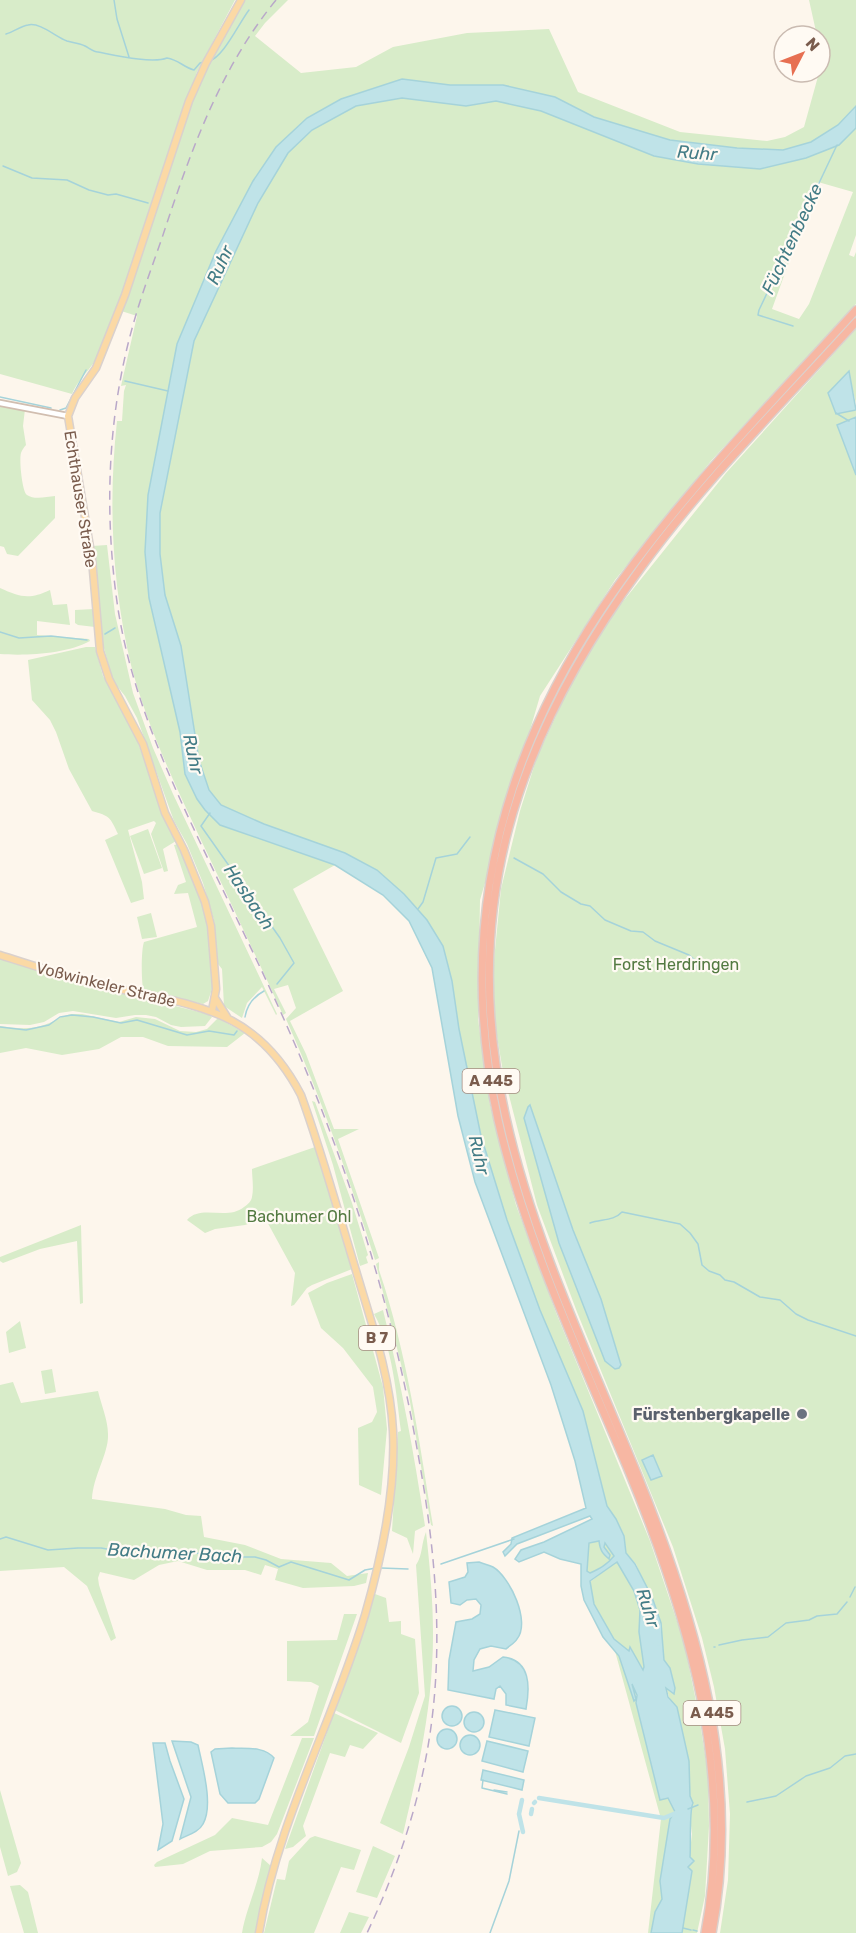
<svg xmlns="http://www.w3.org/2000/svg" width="856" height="1933" font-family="Rubik,sans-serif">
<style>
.green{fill:#d8ecc9;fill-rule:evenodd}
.water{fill:#bfe3e8;stroke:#a5d3da;stroke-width:1.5;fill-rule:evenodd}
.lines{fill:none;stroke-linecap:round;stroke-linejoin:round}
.stream{stroke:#a5d3da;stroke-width:1.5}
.canal{stroke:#bfe3e8;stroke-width:4.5}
.river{stroke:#bfe3e8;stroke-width:8}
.minor-casing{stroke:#d1beb0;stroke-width:8}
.major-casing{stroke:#dad1cd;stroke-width:9}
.highway-casing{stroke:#dad1cd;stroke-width:10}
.minor{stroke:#fff;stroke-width:4.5}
.major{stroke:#fbd9a5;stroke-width:6}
.highway{stroke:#f7b7a3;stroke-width:7}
.rail{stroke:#b9a8c9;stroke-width:1.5;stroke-dasharray:9 6;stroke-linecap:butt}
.worship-dot{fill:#6b7280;stroke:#fffaf3;stroke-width:2}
.labels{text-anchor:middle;stroke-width:4.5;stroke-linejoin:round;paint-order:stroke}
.shield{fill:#fffaf3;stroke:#a28b7f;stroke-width:1.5}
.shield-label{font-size:15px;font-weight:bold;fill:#7a5c4d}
.street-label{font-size:16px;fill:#7a5c4d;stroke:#fffaf3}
.park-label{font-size:16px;fill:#537a41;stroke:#fffaf3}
.worship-label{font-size:16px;font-weight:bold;fill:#5b616d;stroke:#fffaf3;text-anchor:end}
.water-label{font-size:18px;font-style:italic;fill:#437c86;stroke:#fffaf3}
</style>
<rect width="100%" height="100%" fill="#fdf6ec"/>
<!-- green -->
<path class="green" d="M0 0H235L197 72 195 78 201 80 244 0H288L265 23 255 36 301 73 356 67 393 47 467 33 549 29 578 92 680 132 767 141 785 137 804 127 822 62 820 36H817L809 0H856V106L838 125 811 142 783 150 737 148 670 140 594 117 555 97 499 101 541 111 654 156 698 164 760 169 806 158 839 145 856 128V235L849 255 854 257 856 252V304L711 461 615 580 540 696 480 900 478 1019 490 1105 516 1205 557 1315 650 1541 684 1642 699 1716 708 1774 709 1826 705 1896 697 1933H682L692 1871 688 1868 692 1834 689 1809V1761L662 1674 666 1687 674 1694 675 1688 670 1668 664 1660 661 1623 636 1564 626 1553 624 1535 616 1519 607 1506 583 1411 540 1310 507 1220 481 1136 459 1029 452 981 427 920 404 894 377 870 345 853 263 824 221 805 209 790 199 760 181 646 165 595 160 554V513L194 341 258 203 288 153 312 130 356 106 402 98 466 106 503 85H450L402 79 341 99 307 118 276 147 253 181 216 251 177 344 148 495 145 552 149 598 180 732 185 774 197 799 205 810 220 825 335 865 293 889 343 991 290 1021 306 1054 334 1129H359L338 1139 379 1258 375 1260C349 1178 321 1097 286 1019L296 1008 288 985 274 989 286 1013 283 1015C256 956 228 897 200 838 174 782 147 726 131 665 112 585 108 503 117 421H122L124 391 126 385 121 386 137 316 115 309C109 325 104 343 96 359 89 371 77 381 72 394L0 374ZM818 182 853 192 809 304 799 319 772 309Z
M856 329V403L848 372 836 414 856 410V417L838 425 856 475V1933H720L728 1880 730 1814 725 1749 714 1687 702 1638 673 1547 577 1312 537 1205 503 1072 494 1018V960L501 889 520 811 537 757 579 666 613 614 726 473Z
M0 406 25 409 23 426 26 445C24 447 22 450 21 453 19 459 22 491 27 495 34 500 46 497 55 496V518L18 556 7 554 4 547 0 546Z
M107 545 115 614 133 693 153 748 173 794 277 1014 276 1015 262 987 247 1003 242 1018 224 1006 222 969 218 964 214 920 203 883 187 844 174 821 137 718 125 696 113 681 102 641 92 546Z
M0 588C20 597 29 600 50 590L53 605 67 604 70 625 37 621V635L89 639 90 641C67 654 25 656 0 654Z
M94 609 95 627 78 625 75 623V610Z
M86 647H95L103 676 136 737 165 818 176 841 163 849 168 871 164 872 151 834 156 823 154 821 128 830 142 882 144 899 131 903 105 840 118 834C110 817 110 816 92 811L69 769 56 732 50 720 32 700 28 660Z
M148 829 162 868 144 874 130 836Z
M178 844 198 891 208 919 213 986 208 1001 203 1004 144 991C141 986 141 949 144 942L197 927 188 893 174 894 178 885 186 882 174 845Z
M151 913 157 937 142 939 137 917Z
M0 957 92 985 207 1014 212 1017 205 1026 181 1027 171 1025 156 1017 146 1015H135L116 1018 73 1011 59 1013 44 1022 30 1025 0 1024Z
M71 1014H82L119 1022 136 1017 155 1019 180 1031 196 1032 207 1029 218 1018 245 1033 227 1047 168 1046 143 1037H121L99 1049 62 1055 26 1048 0 1053V1026C14 1028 30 1030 44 1025 54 1022 61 1016 71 1014Z
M312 1101 315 1102 352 1203 368 1255 366 1257 368 1263 360 1266 333 1165Z
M315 1147 352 1269 312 1285 307 1288 294 1305 291 1306 295 1273 265 1218 245 1225 215 1229 205 1233 187 1220C201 1204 227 1221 244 1207 248 1204 251 1202 252 1197 254 1188 252 1177 252 1169Z
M81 1225 83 1303 80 1304 77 1241 40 1249 3 1263 0 1261V1257Z
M379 1262V1270C407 1353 419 1439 433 1526L431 1525 409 1396 376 1264Z
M352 1274 383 1387 387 1429 381 1495 359 1485 358 1428 372 1422 377 1412 373 1387 343 1348 321 1328 308 1293 327 1283Z
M383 1310C401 1382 414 1453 425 1526L415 1531 413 1554 407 1538 392 1531 398 1432 401 1431C396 1394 393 1347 374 1314Z
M20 1321 26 1348 9 1353 6 1332Z
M52 1369 56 1392 45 1394 41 1371Z
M13 1382 21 1403 98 1391C101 1404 108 1420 108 1434 109 1453 93 1476 92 1499L165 1509 186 1515 201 1516 204 1537 245 1545 281 1559 331 1563 347 1576 368 1573 366 1583 354 1586 303 1588 275 1580 278 1569 265 1565 261 1575 245 1570H207L178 1561 159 1565 134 1580 100 1572 98 1578 99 1585 116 1638 111 1641 87 1586 64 1567 0 1571V1385Z
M426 1532C431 1577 435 1621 432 1666 429 1723 416 1778 403 1834L380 1823 409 1747 425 1696 416 1565C423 1554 421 1544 426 1532Z
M599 1541 610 1555 604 1547 605 1542 614 1555C608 1564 600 1571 590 1573L587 1571 589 1543Z
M617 1561 634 1591 640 1610 639 1632 644 1667 643 1671 631 1648 629 1651 614 1639 594 1604 590 1582Z
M375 1594 386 1598 389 1622 401 1621V1634L415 1639 419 1693 401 1743 335 1710Z
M344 1614H357L314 1736H290L308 1722 319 1686 311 1682 287 1681V1641L337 1640Z
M615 1651C626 1664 638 1688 636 1703L660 1800 668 1798 675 1813 670 1819 660 1881 662 1899 655 1912 651 1933H648L661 1819Z
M334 1713 378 1733 363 1749 350 1745 345 1757 330 1753 303 1826 306 1836 293 1847 285 1849Z
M302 1738H314L277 1834 271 1842 262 1847 210 1851 183 1864 155 1867 154 1865 157 1862 215 1835 232 1818 268 1825Z
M0 1790 21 1863 17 1872 8 1876 0 1847Z
M315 1836 361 1850 354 1870 341 1867 314 1933H264L277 1879 285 1880 289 1861 310 1838Z
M373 1846 395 1856 377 1898 356 1892Z
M262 1858 271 1866 255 1933H242C246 1908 259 1884 262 1858Z
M20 1885 28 1892 38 1933H24L10 1886Z
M349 1912 369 1917 361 1933H340Z"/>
<!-- water -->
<path class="water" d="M402 79 450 85H503L555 97 594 117 670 140 737 148 783 150 811 142 838 125 856 106V128L839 145 806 158 760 169 698 164 654 156 541 111 496 101 466 106 402 98 356 106 312 130 288 153 258 203 194 341 160 513V554L165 595 181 646 199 760 209 790 221 805 264 824 345 853 377 870 404 894 427 920 443 946 452 981 459 1029 481 1136 507 1220 540 1310 583 1411 607 1506 616 1519 624 1536 626 1553 635 1564 652 1597 661 1623 664 1660 670 1668 675 1688 674 1694 666 1688 668 1697 677 1707 689 1761 690 1796 693 1803C689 1810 691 1845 690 1857L694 1861 688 1867 692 1871 682 1933H651L655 1912 662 1899 660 1881 670 1819 675 1812 668 1798 660 1800 636 1703 637 1695 632 1684 636 1699 634 1701 619 1656 603 1637 584 1600 581 1586V1564L560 1559 544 1552 519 1562 515 1559 521 1550 544 1542 592 1519 590 1516 517 1544 505 1556 503 1552 511 1544 512 1538 586 1508 575 1461 551 1385 475 1182 458 1116 432 968 409 921 383 895 335 865 220 825 205 810 197 799 185 774 180 732 149 598 145 552 148 495 177 344 216 251 253 181 276 147 307 118 341 99ZM599 1541C600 1550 602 1553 609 1559L610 1555 604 1547 605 1543 614 1556C607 1565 599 1569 590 1573L587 1571 589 1543ZM617 1562 634 1591 640 1610 639 1632 644 1667 643 1670 630 1647 629 1651 614 1639 594 1604 590 1581Z
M849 371 856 410 836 414 828 393Z
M856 417V475L837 425Z
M530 1105 573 1230 601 1299 621 1365 619 1368 615 1369 605 1361 559 1243 524 1118 528 1107Z
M653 1455 662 1476 651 1480 642 1460Z
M479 1562C484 1564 489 1565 493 1567 510 1577 531 1622 517 1639 515 1643 509 1646 506 1649L491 1646 480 1649 474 1660 473 1671 489 1667 503 1657C531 1660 530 1687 526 1709L506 1705V1694L500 1686 496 1689 494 1699 448 1690 449 1660 456 1622 472 1619 480 1614 481 1605 476 1599 467 1600 460 1605 451 1603 449 1582 465 1577 468 1572 467 1563Z
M442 1716a10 10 0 1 1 20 0a10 10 0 1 1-20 0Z
M495 1710 535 1718 529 1746 489 1737Z
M464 1722a10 10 0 1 1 20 0a10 10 0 1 1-20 0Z
M437 1739a10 10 0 1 1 20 0a10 10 0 1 1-20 0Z
M460 1745a10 10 0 1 1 20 0a10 10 0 1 1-20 0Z
M172 1741 191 1742 198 1745C202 1765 214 1805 203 1824 199 1832 188 1835 180 1839L191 1797Z
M487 1741 528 1751 523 1772 482 1761Z
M153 1743H165L170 1761 184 1799 172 1841 158 1850 163 1824Z
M232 1748C246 1749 264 1746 274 1758L259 1799 255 1803H228L220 1794 211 1752 215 1749Z
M483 1770 524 1780 522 1790 481 1780Z"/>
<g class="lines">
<!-- stream -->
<path class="stream" d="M114 0 117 19 129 57
M6 34C13 32 21 26 28 25 40 22 56 37 67 41 73 43 79 43 85 46 89 48 93 52 98 52 114 55 152 64 167 58 179 60 183 67 194 70L200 63 204 62
M209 61C223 58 239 23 249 10
M3 166 32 178 67 180 89 190 108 195 116 194 148 203
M793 326 758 315 759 310 837 145
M125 381 168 391
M0 397 51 408
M60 410 66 408 86 370
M836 413 849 421
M0 632 19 638 51 636 87 640
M105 634 115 628
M210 813 201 826 280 938 294 963 277 984
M514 858 543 874 561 892 581 904 590 906 605 920 631 931 643 932 655 941 689 955 695 960 697 969
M418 909 423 902 436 858 457 854 470 837
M245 1017C247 1005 253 997 264 991
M0 1027 26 1030 49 1025 60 1017 72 1015 93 1017 121 1023 137 1020 187 1035 209 1031 234 1035 237 1031
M590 1223C601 1219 614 1221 622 1212L680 1224 690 1233 698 1244 702 1265 709 1271 720 1275 725 1280 734 1282 760 1297 780 1300 796 1314 808 1320 856 1336
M0 1539 6 1537 48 1550 78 1548
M78 1548H101L137 1554 219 1553 233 1557H255L266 1560 279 1567 291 1562 349 1580 365 1570 376 1568
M441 1564 514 1539
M381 1568 408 1569
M850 1597 855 1587
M719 1645 742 1640 768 1637 786 1623 809 1620 817 1616 837 1614 847 1602
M714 1647H715
M483 1780 482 1788 507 1794
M494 1790 507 1792
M747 1802 776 1796 806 1776 830 1768 845 1756 856 1754
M688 1809 698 1805
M683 1928 691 1930
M693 1930 697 1931
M490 1933 509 1881 519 1831"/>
<!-- canal -->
<path class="canal" d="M539 1798 664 1818 676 1813
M522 1800 519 1814 523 1832
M534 1803 535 1802
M531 1814 532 1809"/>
<!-- river -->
<path class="river" d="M652 1612 657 1626V1642"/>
<!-- minor casing -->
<g class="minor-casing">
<path id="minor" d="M0 403 68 416"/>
</g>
<!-- major casing -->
<g class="major-casing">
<path id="major" d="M0 955C35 966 70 978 106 986 193 1006 255 1006 301 1095 321 1150 337 1208 354 1264 370 1319 390 1373 393 1431 396 1492 382 1556 365 1615 333 1722 277 1822 259 1933
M215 998 227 1017
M212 1011 216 989 215 975 211 926 205 902 184 850 165 813 143 744 109 679 100 651 92 559 68 416 75 398 96 368 125 295 189 101 206 63 241 0"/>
</g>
<!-- highway casing -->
<g class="highway-casing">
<path id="highway" d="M705 1933C735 1774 689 1618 629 1472 581 1357 526 1243 498 1120 457 935 496 767 601 610 674 501 768 407 856 310
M712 1933C742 1776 697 1621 638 1476 590 1358 534 1243 506 1118 458 909 516 738 640 569 704 481 783 403 856 322"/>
</g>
<!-- minor -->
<use href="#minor" class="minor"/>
<!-- major -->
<use href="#major" class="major"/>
<!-- highway -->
<use href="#highway" class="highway"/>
<!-- rail -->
<path class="rail" d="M276 0C219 70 190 153 162 238 152 267 141 296 133 325 107 417 104 515 118 609 131 691 164 766 199 840 225 895 253 951 278 1006 343 1149 391 1299 418 1454 434 1542 443 1630 432 1719 423 1793 399 1866 367 1933"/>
</g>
<!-- markers -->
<circle class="worship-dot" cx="802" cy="1414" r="6"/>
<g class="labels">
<!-- shield labels -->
<g class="shield">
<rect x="462.5" y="1069" width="57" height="24" rx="4.5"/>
<rect x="359" y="1326" width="36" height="24" rx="4.5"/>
<rect x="683.5" y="1701" width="57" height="24" rx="4.5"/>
</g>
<g class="shield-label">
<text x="491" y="1086">A 445</text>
<text x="377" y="1343">B 7</text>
<text x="712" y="1718">A 445</text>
</g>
<!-- street labels -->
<g class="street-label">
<text transform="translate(81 499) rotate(81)" y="6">Echthauser Straße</text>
<text transform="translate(106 984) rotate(14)" y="6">Voßwinkeler Straße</text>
</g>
<!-- park labels -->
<g class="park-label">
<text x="676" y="970">Forst Herdringen</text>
<text x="299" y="1222">Bachumer Ohl</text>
</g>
<!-- worship labels -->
<g class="worship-label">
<text x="790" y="1420">Fürstenbergkapelle</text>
</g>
<!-- water labels -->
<g class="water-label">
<text transform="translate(697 153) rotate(4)" y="6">Ruhr</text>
<text transform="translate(792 239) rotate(-65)" y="6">Füchtenbecke</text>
<text transform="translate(220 265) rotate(-66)" y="6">Ruhr</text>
<text transform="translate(193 754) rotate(78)" y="6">Ruhr</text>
<text transform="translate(249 897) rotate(56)" y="6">Hasbach</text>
<text transform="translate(479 1155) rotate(77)" y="6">Ruhr</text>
<text transform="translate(175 1553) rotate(3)" y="6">Bachumer Bach</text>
<text transform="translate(648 1608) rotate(73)" y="6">Ruhr</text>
</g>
</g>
<!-- north arrow -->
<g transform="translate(802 54) rotate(48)"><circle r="28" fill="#fffaf3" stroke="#cabbb1" stroke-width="1.5"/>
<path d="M0-4.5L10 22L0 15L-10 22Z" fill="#e76f51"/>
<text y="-9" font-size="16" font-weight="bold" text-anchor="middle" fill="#7a5c4d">N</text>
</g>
</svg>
